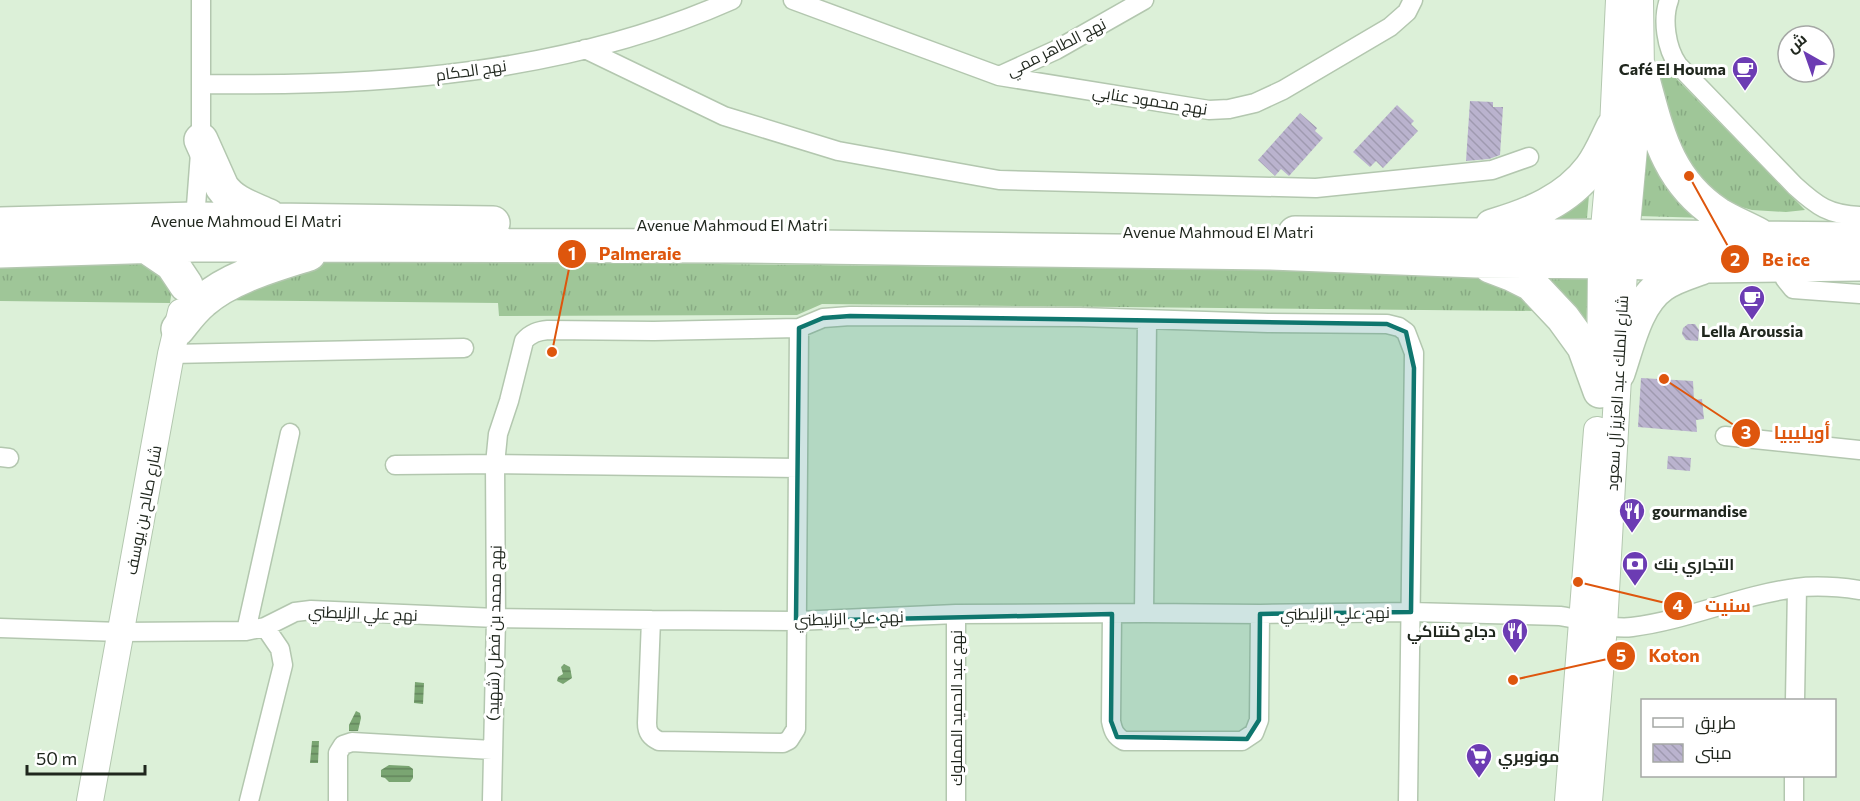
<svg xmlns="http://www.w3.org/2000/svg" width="1860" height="801" font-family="Commissioner,Cairo,sans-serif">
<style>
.grass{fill:url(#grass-tufts)}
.water{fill:url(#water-rules)}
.building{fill:url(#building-back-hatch)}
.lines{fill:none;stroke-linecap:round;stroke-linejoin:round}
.street-casing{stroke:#b3c7af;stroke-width:21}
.secondary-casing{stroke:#b3c7af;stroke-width:28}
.highway-casing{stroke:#b3c7af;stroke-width:36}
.street{stroke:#fff;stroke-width:18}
.secondary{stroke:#fff;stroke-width:26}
.highway{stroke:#fff;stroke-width:33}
.marked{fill:#0f766e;fill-opacity:0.2;stroke:#0f766e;stroke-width:4.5;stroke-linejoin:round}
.labels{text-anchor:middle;stroke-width:6;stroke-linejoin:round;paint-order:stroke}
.street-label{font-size:16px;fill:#1f261d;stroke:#fff}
.poi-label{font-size:16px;font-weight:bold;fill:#1f261d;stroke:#fff;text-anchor:start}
.leader{fill:none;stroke:#de560d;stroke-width:2}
.callout-dot{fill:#de560d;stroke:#fff;stroke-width:2}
.mark-label{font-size:18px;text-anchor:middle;font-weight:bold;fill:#fff}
.callout-label{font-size:18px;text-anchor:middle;font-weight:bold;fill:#de560d;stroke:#fff;stroke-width:6;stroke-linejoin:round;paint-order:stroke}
</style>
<defs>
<pattern id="grass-tufts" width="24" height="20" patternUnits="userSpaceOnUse" patternTransform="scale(1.5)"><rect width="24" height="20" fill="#9fc698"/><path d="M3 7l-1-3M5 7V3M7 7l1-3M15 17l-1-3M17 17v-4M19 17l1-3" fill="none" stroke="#88aa83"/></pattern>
<pattern id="water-rules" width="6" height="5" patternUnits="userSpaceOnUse" patternTransform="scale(1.5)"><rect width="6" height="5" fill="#7aa572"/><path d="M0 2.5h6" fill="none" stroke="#63865d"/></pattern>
<pattern id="building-back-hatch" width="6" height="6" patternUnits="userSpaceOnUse" patternTransform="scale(1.5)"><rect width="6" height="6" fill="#bab3ce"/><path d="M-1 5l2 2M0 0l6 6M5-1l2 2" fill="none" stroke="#9f9ab0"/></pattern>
</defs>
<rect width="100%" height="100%" fill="#dcf0d8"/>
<!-- grass -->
<path class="grass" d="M1663 65 1805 210 1786 212 1752 210 1727 203 1699 180 1677 157 1659 92Z
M1643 135 1707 218 1638 216Z
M1591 172 1587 218H1536Z
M0 258H146L174 276 170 303 0 301Z
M352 260 1532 273H1588L1586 336 1538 311 822 304 797 315 499 316 498 303 216 300 305 263Z"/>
<!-- water -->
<path class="water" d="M564 664 570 667 572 678 563 684 557 681 558 677 563 674 561 667Z
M415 682 424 683 423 704 414 703Z
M356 711 360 713 361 718 358 731H349V725Z
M312 741H319L318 763H310Z
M389 765 409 766 413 769V778L410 782H389L385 778 381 777V770Z"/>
<!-- building -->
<path class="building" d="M1470 101 1493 102V107H1503L1500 155 1489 159 1466 161Z
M1397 105 1414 121 1411 124 1418 131 1383 168 1376 161 1370 167 1353 152Z
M1300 113 1317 128 1315 131 1323 138 1289 176 1281 169 1275 176 1258 160Z
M1688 324H1695L1699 330 1698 341 1686 340 1682 334 1683 328Z
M1641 378 1693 381 1694 400 1702 399 1704 419 1696 420 1697 432 1638 427Z
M1668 456 1691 458 1690 471 1667 469Z"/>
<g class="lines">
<!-- street casing -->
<g class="street-casing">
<path id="street" d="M793 0 999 76 1209 110 1229 109 1255 103 1283 90 1390 27 1407 12 1413 0
M1669 0C1662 19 1666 48 1678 65L1795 186C1817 206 1829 215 1860 216
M585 49 724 116 838 151 999 180 1316 188 1492 170 1529 157
M999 76 1056 50 1144 0
M201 84C380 87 566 74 732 0
M195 219 201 140V0
M1779 265 1785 279 1793 289 1860 294
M171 354 464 348
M1725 436 1860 450
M0 457 9 458
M395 465 495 464 798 468
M1144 613 1147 320
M956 614V801
M1112 614 1111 721C1113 731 1115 736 1124 741H1242L1254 733 1259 720 1260 614
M651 620 647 723C647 733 651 737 659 741L783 743 789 740 796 729 799 328
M0 628 120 632 246 631 265 627 295 612 311 610 496 618 651 620 796 621 956 614 1144 613 1260 614 1411 612 1560 616C1583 619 1610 630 1632 627 1688 620 1740 595 1796 588 1817 585 1839 587 1860 590
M246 631 290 433
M1795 700 1797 588
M249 801 283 665 280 649 265 627
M338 801V753L343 745 352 742 492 750
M492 801 496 618 495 464 498 434 509 401 524 341C531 333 538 331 548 330L654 331 799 328 823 318 850 316 1080 317 1268 323 1387 324 1399 327 1406 332 1414 353 1408 801
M1794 801V776"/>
</g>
<!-- secondary casing -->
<g class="secondary-casing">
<path id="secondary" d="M1600 379 1601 262 1613 127 1619 0
M90 801 171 354 181 312
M1568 801 1597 430
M1589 801 1604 626 1626 236 1641 72 1640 0"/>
</g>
<!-- highway casing -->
<g class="highway-casing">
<path id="highway" d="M1641 72C1657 129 1665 179 1718 214 1731 222 1746 228 1759 235
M201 140 222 187C233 203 252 208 269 216
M0 224 195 219 493 223
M1492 226C1530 215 1567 200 1591 168 1600 156 1606 141 1613 127
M1295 233 1860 239
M147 247 172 264 186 285
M0 251 194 245 741 246 1271 253 1477 261 1625 262 1709 266 1860 264
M1490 266 1511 274 1531 284 1563 318 1584 347 1600 391
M178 329C186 319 193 309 203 301 230 277 275 265 309 254
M1618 373C1628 344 1636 303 1662 285 1673 277 1687 273 1701 268"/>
</g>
<!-- street -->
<use href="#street" class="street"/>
<!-- secondary -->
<use href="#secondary" class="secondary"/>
<!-- highway -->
<use href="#highway" class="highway"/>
</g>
<!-- marked area -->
<path class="marked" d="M850 316 1387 324 1406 332 1414 368 1411 612 1260 614 1259 720 1247 739 1117 737 1111 721 1112 614 796 621 799 328 823 318Z"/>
<!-- icons -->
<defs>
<g id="cafe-pin" transform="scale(1.35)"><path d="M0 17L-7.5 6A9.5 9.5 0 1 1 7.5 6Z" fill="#6c3cb3" stroke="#fff"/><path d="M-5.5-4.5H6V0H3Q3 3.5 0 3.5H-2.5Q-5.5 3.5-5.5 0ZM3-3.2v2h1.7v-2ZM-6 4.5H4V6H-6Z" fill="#fff"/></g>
<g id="restaurant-pin" transform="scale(1.35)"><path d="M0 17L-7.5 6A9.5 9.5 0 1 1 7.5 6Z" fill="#6c3cb3" stroke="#fff"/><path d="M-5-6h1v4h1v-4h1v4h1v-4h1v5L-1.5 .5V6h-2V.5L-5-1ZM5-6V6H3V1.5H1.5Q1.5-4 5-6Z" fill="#fff"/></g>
<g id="bank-pin" transform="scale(1.35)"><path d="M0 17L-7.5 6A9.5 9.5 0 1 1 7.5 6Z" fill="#6c3cb3" stroke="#fff"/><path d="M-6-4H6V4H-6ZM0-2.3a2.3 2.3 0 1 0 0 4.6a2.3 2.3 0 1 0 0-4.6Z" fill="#fff"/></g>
<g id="supermarket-pin" transform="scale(1.35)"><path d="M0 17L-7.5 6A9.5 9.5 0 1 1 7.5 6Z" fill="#6c3cb3" stroke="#fff"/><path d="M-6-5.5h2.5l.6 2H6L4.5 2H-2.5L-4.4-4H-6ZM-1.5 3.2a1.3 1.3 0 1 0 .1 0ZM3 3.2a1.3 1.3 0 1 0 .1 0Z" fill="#fff"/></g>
</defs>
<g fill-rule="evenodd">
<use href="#cafe-pin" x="1745" y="69"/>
<use href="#cafe-pin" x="1752" y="298"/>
<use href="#restaurant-pin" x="1632" y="511"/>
<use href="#bank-pin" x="1635" y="564"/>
<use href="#restaurant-pin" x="1515" y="631"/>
<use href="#supermarket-pin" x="1479" y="756"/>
</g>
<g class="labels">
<!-- street labels -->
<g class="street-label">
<text transform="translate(1056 47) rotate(-27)" y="6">نهج الطاهر ممي</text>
<text transform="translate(471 70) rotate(-8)" y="6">نهج الحكام</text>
<text transform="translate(1150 100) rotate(9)" y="6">نهج محمود عنابي</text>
<text x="246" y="227">Avenue Mahmoud El Matri</text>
<text x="732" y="231">Avenue Mahmoud El Matri</text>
<text x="1218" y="238">Avenue Mahmoud El Matri</text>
<text transform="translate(1617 393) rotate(-87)" y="6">شارع الملك عبد العزيز آل سعود</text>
<text transform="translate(143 510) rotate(-79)" y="6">شارع صالح بن يوسف</text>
<text transform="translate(363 613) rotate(2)" y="6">نهج علي الزليطني</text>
<text transform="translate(1335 613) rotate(-1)" y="6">نهج علي الزليطني</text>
<text transform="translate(849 618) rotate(-2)" y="6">نهج علي الزليطني</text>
<text transform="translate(494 633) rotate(-89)" y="6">نهج محمد بن فضل (شهيد)</text>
<text transform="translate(956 708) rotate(-90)" y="6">نهج عبد الحميد المملوك</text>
</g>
<!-- poi labels -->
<g class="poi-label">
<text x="1726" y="75" text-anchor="end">Café El Houma</text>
<text x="1752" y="337" text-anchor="middle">Lella Aroussia</text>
<text x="1652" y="517">gourmandise</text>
<text x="1654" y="570">التجاري بنك</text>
<text x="1496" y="637" text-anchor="end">دجاج كنتاكي</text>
<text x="1498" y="762">مونوبري</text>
</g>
</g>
<!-- callouts -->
<path class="leader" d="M552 352L572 254M1689 176L1735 259M1664 379L1746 433M1578 582L1678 606M1513 680L1621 656"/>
<g class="callout-dot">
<circle cx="552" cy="352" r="6"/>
<circle cx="1689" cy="176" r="6"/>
<circle cx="1664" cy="379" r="6"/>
<circle cx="1578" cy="582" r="6"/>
<circle cx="1513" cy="680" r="6"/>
<circle cx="572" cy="254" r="15"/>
<circle cx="1735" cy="259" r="15"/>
<circle cx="1746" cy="433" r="15"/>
<circle cx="1678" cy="606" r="15"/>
<circle cx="1621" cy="656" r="15"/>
</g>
<g class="mark-label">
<text x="572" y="260">1</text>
<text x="1735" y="266">2</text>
<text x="1746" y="439">3</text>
<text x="1678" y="612">4</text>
<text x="1621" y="662">5</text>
</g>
<g class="callout-label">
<text x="640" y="260">Palmeraie</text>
<text x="1786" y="266">Be ice</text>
<text x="1802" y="439">أويليبيا</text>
<text x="1728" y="612">سنيت</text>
<text x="1674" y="662">Koton</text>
</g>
<!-- legend -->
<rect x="1641" y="699" width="195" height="78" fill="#ffffff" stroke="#a5a8a5" stroke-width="1.5"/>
<rect x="1653" y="718" width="30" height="9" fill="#ffffff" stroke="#a5a8a5" stroke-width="1.5"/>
<text x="1695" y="729" font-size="18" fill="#1f261d">طريق</text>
<rect x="1653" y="744" width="30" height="18" fill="url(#building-back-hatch)" stroke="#a5a8a5" stroke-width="1.5"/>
<text x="1695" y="759" font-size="18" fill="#1f261d">مبنى</text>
<!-- north arrow -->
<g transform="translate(1806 54) rotate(320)"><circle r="28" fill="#ffffff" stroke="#a5a8a5" stroke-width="1.5"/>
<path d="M0-4.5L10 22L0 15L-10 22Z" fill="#6c3cb3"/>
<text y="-9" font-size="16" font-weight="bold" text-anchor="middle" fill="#1f261d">ش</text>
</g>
<!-- scale -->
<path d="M27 765v9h118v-9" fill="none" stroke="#1f261d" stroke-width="3"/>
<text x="36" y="765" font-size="18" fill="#1f261d" stroke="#ffffff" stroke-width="4.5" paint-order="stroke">50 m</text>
</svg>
